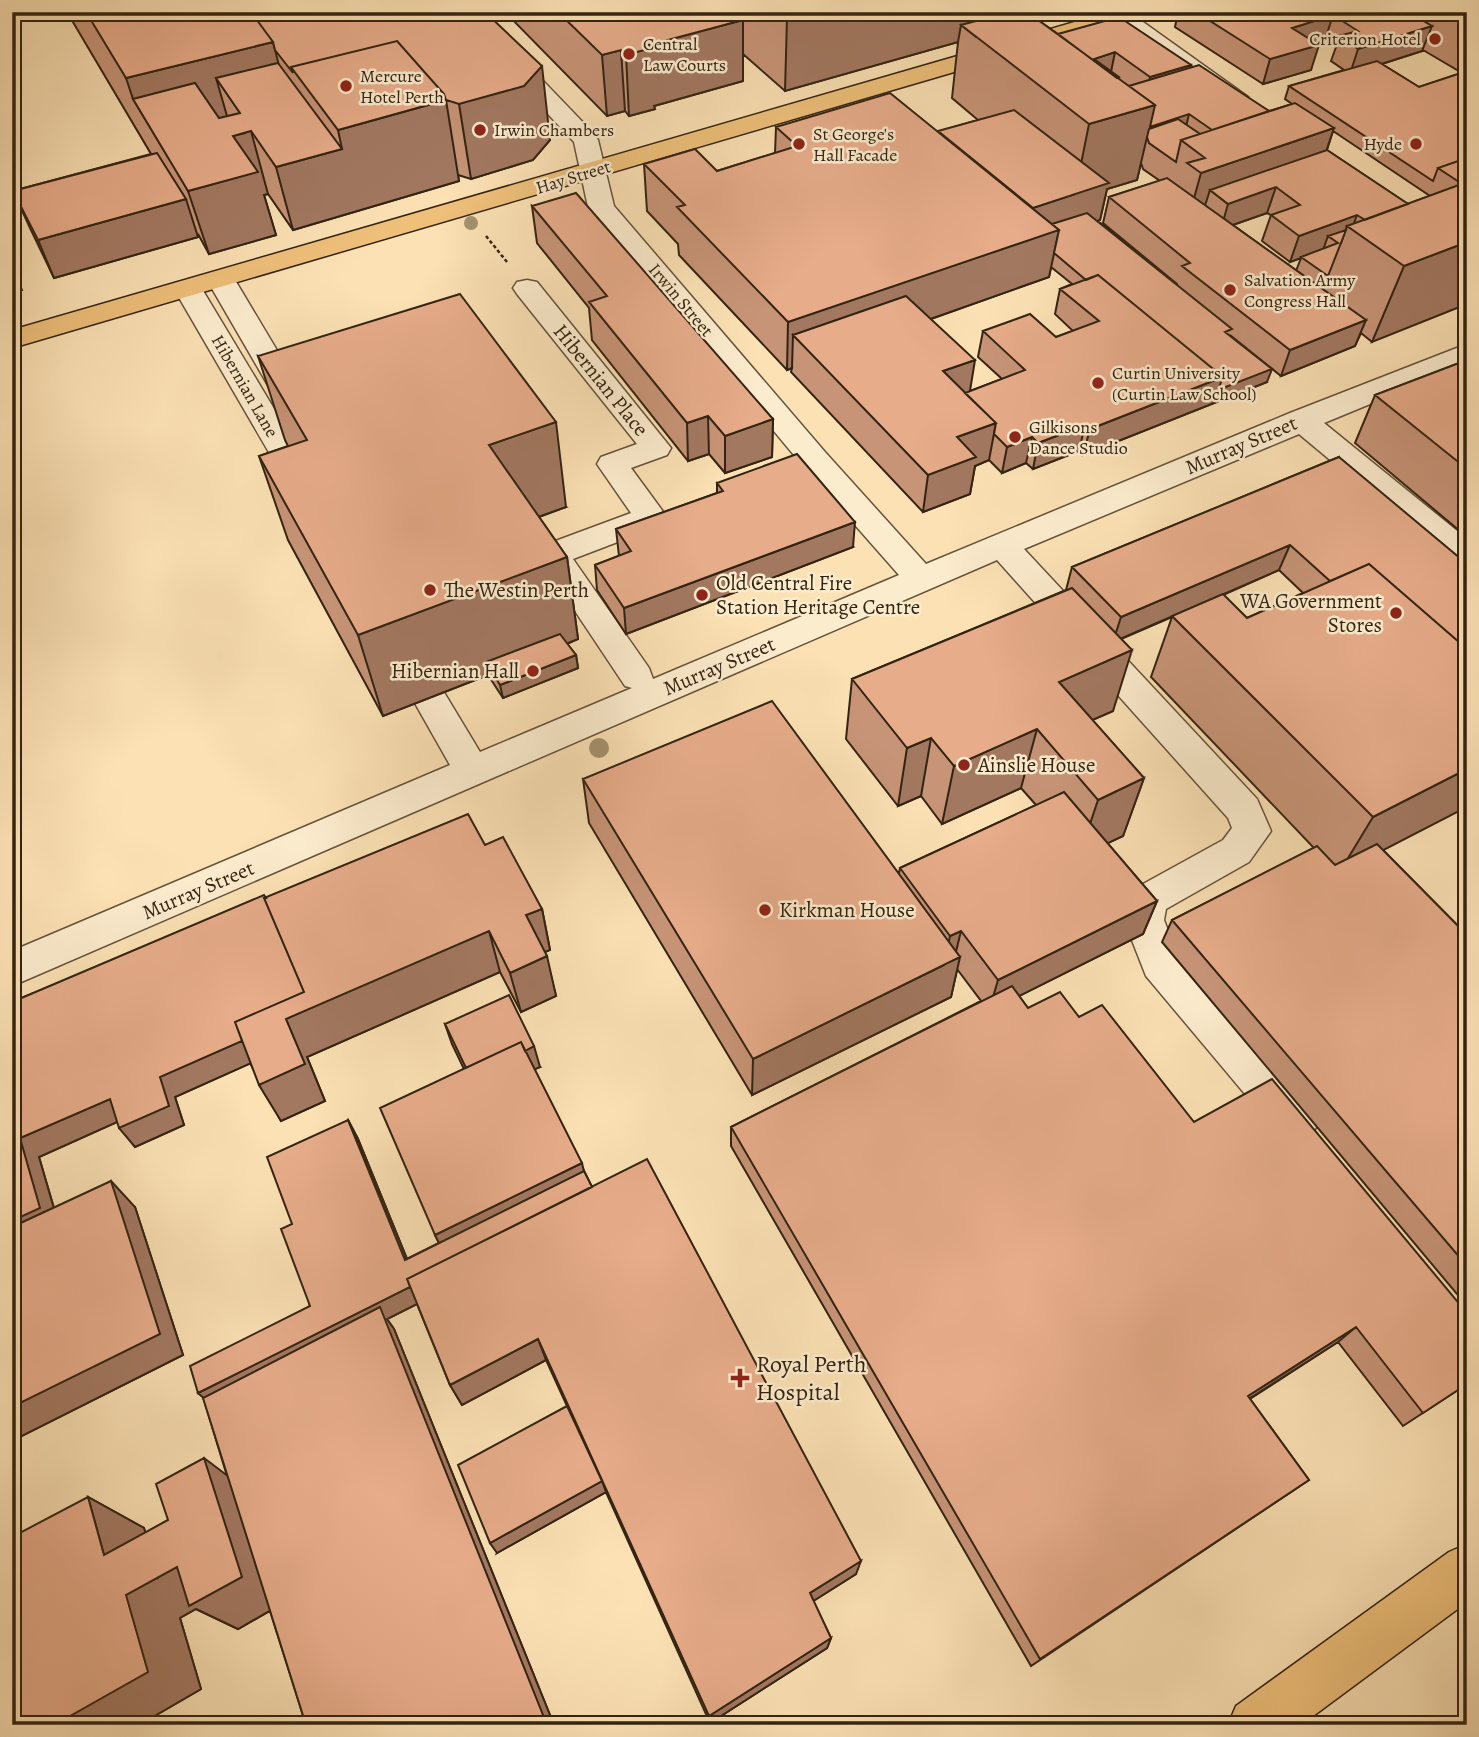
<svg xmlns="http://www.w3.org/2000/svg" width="1479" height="1737" font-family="Alegreya,serif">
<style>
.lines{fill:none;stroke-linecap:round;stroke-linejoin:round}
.minor-casing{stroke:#65523a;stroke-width:3}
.major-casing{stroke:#332311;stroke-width:3}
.path{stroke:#332311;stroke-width:2.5;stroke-dasharray:3.5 2.5;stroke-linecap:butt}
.minor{fill:#fcecce;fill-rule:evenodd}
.major{fill:#eec07a;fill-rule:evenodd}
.tree{fill:#a4936f}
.wall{fill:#c79477;stroke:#332311;stroke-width:2;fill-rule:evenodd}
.shaded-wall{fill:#a27861;stroke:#332311;stroke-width:2}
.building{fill:#e7ac8a;stroke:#332311;stroke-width:2}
.poi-dot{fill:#8f2418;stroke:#fcecce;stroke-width:2.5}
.labels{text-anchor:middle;stroke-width:5;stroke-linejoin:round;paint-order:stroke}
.far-poi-label{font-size:18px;fill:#332311;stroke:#fcecce;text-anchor:start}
.far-street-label{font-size:18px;fill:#332311;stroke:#fcecce}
.street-label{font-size:21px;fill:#332311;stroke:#fcecce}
.poi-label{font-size:21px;fill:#332311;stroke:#fcecce;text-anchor:start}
.near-poi-label{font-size:24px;fill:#332311;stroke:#fcecce;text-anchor:start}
</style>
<rect width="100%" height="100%" fill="#fbe1b4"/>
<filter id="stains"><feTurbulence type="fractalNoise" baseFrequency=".00286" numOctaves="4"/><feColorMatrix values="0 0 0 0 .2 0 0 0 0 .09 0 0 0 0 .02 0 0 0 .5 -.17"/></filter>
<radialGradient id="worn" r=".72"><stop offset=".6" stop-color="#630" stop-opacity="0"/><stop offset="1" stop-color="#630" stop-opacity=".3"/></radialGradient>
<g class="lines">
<!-- minor casing -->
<g class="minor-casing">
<path id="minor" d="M453 12H477L595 135 598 140 614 206 825 452 926 564 1290 413 1467 344V364L1324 423 1467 539V567L1455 564 1299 434 1024 549 1257 799 1271 831 1249 862 1166 909 1164 920 1177 954 1311 1109 1318 1123 1311 1137 1296 1143 1281 1137 1146 976 1124 920 1134 889 1223 840 1232 828 1228 818 997 560 12 986V951L450 765 412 698 418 689 430 685 442 689 480 752 632 688 625 686 537 554 542 546 631 513 597 464 601 457 637 444 517 294 513 288 517 282 527 280 537 282 671 448 667 455 631 468 667 517 662 525 573 559 649 668 653 679 899 575 803 466 592 212 588 207 574 142Z
M1103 12H1129L1248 97 1244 102H1228Z
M221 272 231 274 235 280 306 399 301 406 291 408 281 406 276 399 207 280 211 274Z
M188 281 198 283 202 289 324 492 319 499 308 502 297 499 292 492 174 289 178 283Z"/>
</g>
<!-- major casing -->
<g class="major-casing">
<path id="major" d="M1109 12H1145L1142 17 12 348V330Z
M1467 1544V1602L1301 1725H1228L1236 1706 1449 1552Z"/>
</g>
<!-- path -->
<path class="path" d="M486 236 507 262"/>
<!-- minor -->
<use href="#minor" class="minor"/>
<!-- major -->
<use href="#major" class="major"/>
</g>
<!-- trees -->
<g class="tree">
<circle cx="471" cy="223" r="7"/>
<circle cx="599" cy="748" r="10"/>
</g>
<!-- wall -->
<path class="wall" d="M67 12H485L550 140 533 160 471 179 458 175 459 181 293 230 268 194 264 195 276 235 209 254 198 234V237L54 278 30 228 13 191 151 154Z
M505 12H1064L1038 20 1058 34 1191 65V67L1269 111 1292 104 1285 99 1289 86 1344 70 1331 61 1336 47 1325 40 1316 43 1311 70 1263 84 1175 27 1178 12H1467V242L1372 342 1361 333 1355 346 1281 376 1230 335 1267 382 1083 455 1079 451 1033 469 1026 463 1002 473 989 460 975 466 970 494 923 512 791 372 792 368 787 370 679 255 678 244 647 211 644 164 717 171 775 153 776 127 938 132 978 120 952 98 958 42 785 91 743 54V81L654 106 655 109 629 116 625 111 607 116ZM1423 50 1462 73 1419 87 1382 64 1422 51ZM1333 131 1430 196 1408 204 1327 150ZM1141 163 1143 169 1160 181 1109 197 1103 223 1177 284V285L1098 221 1100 220 1107 189 1137 180ZM1267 213 1271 215 1262 241 1290 262 1301 258 1296 271 1233 225ZM1051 267 1072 284 1060 289 1055 314 1073 331 1056 337 983 331 978 357 1002 379 970 391 931 319 1049 277Z
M532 206 773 419 772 457 725 473 709 454 688 461 592 340 589 308 537 243Z
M258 356 566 507 539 517 567 557 578 639 567 644 576 655 578 668 503 698 488 675 383 716 288 540 259 456 288 446 285 440Z
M1467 360V529L1461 532 1355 443 1375 395Z
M1339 457 1383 850 1467 935V1306L1162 942 1172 920 1314 848 1151 677 1172 617 1121 639 1113 711 1092 720 1144 778 1123 836 1107 843 1157 901 1143 934 1019 996 1028 1008 1079 1017 1194 1122 1467 1384 1403 1426 1338 1342 1250 1399 1309 1480 1031 1666 731 1146V1127L981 1001 957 969 951 997 752 1095 589 823 583 779 899 873 900 868 1036 805 1021 788 942 824 921 796 898 806 846 739 852 679 1066 590 1072 567ZM1279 570 1303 593 1247 618 1223 595Z
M717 483 853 547 626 634 597 590 595 565 619 556 616 529 717 493Z
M485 845 542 909 550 950 545 952 556 996 521 1012 500 972 307 1057 325 1101 281 1121 250 1063 175 1097 184 1125 135 1147 117 1122 39 1157 54 1208 135 1207 183 1355 12 1441V1002L266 898Z
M445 1024 540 1067 534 1069 592 1187 856 1574 813 1601 831 1638 827 1648 710 1723 605 1490 606 1492 497 1553 567 1406 546 1360 462 1405 450 1385 417 1304 387 1319 394 1329 554 1725H306L270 1611 238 1629 196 1609 180 1618 201 1689 139 1725H12L88 1497 144 1528 145 1533 168 1520 227 1476 203 1397 198 1393 310 1306 292 1224 348 1120 358 1139 407 1259 439 1243 435 1235 464 1069 452 1044Z"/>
<!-- shaded-wall -->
<path class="shaded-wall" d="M780 12H1064L976 37 961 25 958 42 785 91 787 18Z
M1333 15 1325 40 1284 53 1292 28Z
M743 20V81L654 106 655 109 629 116 626 55 649 45Z
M1432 26 1422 51 1350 74 1358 49Z
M273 42 294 124 253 135 251 131 268 194 264 195 276 235 209 254 188 191 245 175 233 136 245 133 240 113 216 78 234 140 168 157 133 99 126 78Z
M1319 45 1311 70 1263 84 1270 59Z
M621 50 625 111 607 116 602 55Z
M1115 52 1110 77 1094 59Z
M1191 65 1185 90 1145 102 1150 77Z
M542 66 550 140 533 160 471 179 459 104Z
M446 100 459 181 293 230 276 167 342 149 338 130Z
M1155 105 1189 114 1183 140 1147 137 1137 180 1107 189 1100 220 1058 235 1049 277 817 359 793 335 792 368 787 370 788 322 1033 208 1075 194 1089 124Z
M1334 128 1318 175 1276 187 1267 213 1221 229 1228 204 1210 190 1202 215 1188 220 1201 173Z
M186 199 198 237 54 278 38 240Z
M1357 215 1352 229 1347 226 1341 243 1328 236 1323 250 1290 262 1299 236Z
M1467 242V304L1372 342 1404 266Z
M12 268 22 290 12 293Z
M1366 320 1355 346 1281 376 1290 350Z
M975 360 969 397 943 371Z
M1272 369 1267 382 1083 455 1090 429 1223 377Z
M708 416 709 454 688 461 687 423Z
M773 419 772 457 725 473V436Z
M556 422 566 507 504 529 489 445Z
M996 423 989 460 975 466 970 494 923 512 928 475 957 437Z
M1085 425 1079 451 1033 469 1038 443Z
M1032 437 1026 463 1002 473 1007 447Z
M1467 521V529L1461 532Z
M855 522 853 547 626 634 624 608Z
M1290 545 1279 570 1113 642 1121 617Z
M567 557 578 639 493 673 486 662 488 675 383 716 358 635Z
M1132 650 1113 711 1047 740 1059 682Z
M576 655 578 668 503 698 500 685Z
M1037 729 1021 788 942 824 954 766Z
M931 738 921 796 898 806 907 748Z
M1467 769V807L1339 873 1373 817Z
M1144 778 1123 836 1079 857 1098 800Z
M1157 901 1143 934 989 1011 998 980Z
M542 909 550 950 535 956 526 915Z
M275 917 489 931 500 972 307 1057 325 1101 281 1121 259 1085 296 1043 175 1097 184 1125 135 1147 119 1128 160 1077Z
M961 931 954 960 960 957 951 997 752 1095 753 1059 944 965 950 936Z
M547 956 556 996 521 1012 510 973Z
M534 1046 540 1067 477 1096 470 1076Z
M110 1099 126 1118 39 1157 59 1226 12 1247V1221L20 1138Z
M348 1120 358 1139 414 1276 405 1260Z
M582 1163 588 1189 447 1259 435 1235Z
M111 1181 135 1207 183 1355 12 1441V1407Z
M595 1194 599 1212 387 1319 394 1329 554 1725H547L214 1407 198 1393Z
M1356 1327 1338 1342 1233 1409 1248 1396Z
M538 1339 546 1360 462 1405 450 1385Z
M204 1458 249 1492 285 1602 238 1629 196 1609 180 1618 201 1689 139 1725H54L104 1555 88 1497 144 1528 158 1577Z
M602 1481 606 1492 497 1553 490 1543Z
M861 1561 856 1574 807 1605 810 1593Z
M831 1638 827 1648 710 1723 709 1716Z"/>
<!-- building -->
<path class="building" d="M86 12H251L273 42 126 78Z
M251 12H485L542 66 524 86 459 104 446 100 444 94 397 41 291 67 293 73 275 50 273 42Z
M558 12H735L743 20 649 45 652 48 626 55 621 50 602 55Z
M780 12H810L787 18Z
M1009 12H1027L1155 105 1089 124 961 25Z
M1196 12H1408L1432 26 1358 49 1339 36 1358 31 1333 15 1292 28 1319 45 1270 59Z
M1455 12H1467V19Z
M1119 17 1191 65 1150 77 1115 52 1094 59 1119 77 1117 78 1058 34Z
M397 41 444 94 446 100 338 130 291 67Z
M1377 61 1419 87 1467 71V158L1438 168 1433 181 1289 86Z
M278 63 342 149 276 167 251 131 233 136 258 172 188 191 133 99 195 83 219 118 240 113 216 78Z
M1199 65 1269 111 1212 130 1189 114 1150 127 1155 105 1129 86Z
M890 93 1059 230 788 322 677 207 685 205 644 164 695 149 717 171 797 146 776 127Z
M1295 103 1334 128 1201 173 1187 163 1205 158 1181 140Z
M1014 110 1109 183 1033 208 938 131Z
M1178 119 1200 134 1181 140 1176 162 1149 143 1147 137 1149 129Z
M1327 150 1408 204 1365 220 1357 215 1299 236 1271 215 1300 205 1276 187 1228 204 1210 190Z
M157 153 186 199 38 240 13 191Z
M1467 158V182L1462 184 1438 168Z
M1167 178 1366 320 1290 350 1182 266 1190 263 1109 197Z
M1467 182V242L1404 266 1347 226Z
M576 193 773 419 725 436 708 416 687 423 589 302 607 296 532 206Z
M1087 213 1232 329 1225 332 1272 369 1218 390 1223 377 1098 275 1086 280 1054 253 1059 230 1052 224Z
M1346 230 1328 276 1301 257 1338 243 1328 236Z
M1098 275 1223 377 1090 429 1085 425 1038 443 1032 437 1007 447 994 434 996 423 965 393 1025 370 983 331 1030 314 1056 337 1099 321 1060 289Z
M460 294 556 422 489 445 567 557 358 635 259 456 307 440 258 356Z
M906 296 975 360 943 371 996 423 957 437 976 457 928 475 793 335Z
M1467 360V469L1375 395Z
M797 454 855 522 624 608 595 565 631 551 616 529 723 491 717 483Z
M1339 457 1467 564V649L1369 564 1330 581 1290 545 1121 617 1072 567Z
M1369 564 1467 649V769L1373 817 1172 616 1223 594 1247 618Z
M1072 588 1132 650 1059 682 1144 778 1098 800 1037 729 954 766 931 738 907 748 852 679Z
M560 634 576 655 500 685 486 662Z
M772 701 960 957 753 1059 583 779Z
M1064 792 1157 901 998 980 961 931 950 936 900 868Z
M468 814 485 845 503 837 542 909 526 915 547 956 510 973 489 931 286 1019 305 1064 259 1085 235 1022 304 992 264 898Z
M1377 844 1467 935V1266L1172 920 1317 846 1335 865Z
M264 895 266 898H264L304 992 235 1022 242 1041 160 1077 169 1106 119 1128 110 1099 20 1138 40 1208 12 1221V1002Z
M1012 986 1028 1008 1060 992 1079 1017 1102 1005 1194 1122 1272 1079 1467 1313V1384L1423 1413 1356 1327 1248 1396 1309 1480 1040 1659 731 1127Z
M509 995 534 1046 525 1051 521 1042 466 1068 445 1024Z
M521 1042 582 1163 435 1235 380 1108Z
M348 1120 405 1260 584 1171 592 1187 407 1279 410 1287 198 1393 190 1366 310 1306 281 1229 292 1224 267 1157Z
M647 1159 861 1561 810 1593 831 1638 709 1716 538 1339 450 1385 407 1279Z
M111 1181 160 1334 12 1407V1227Z
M380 1307 547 1725H306L203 1398Z
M567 1406 602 1481 490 1543 458 1465Z
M204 1458 242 1577 189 1606 177 1567 126 1595 148 1672 54 1725H12V1537L88 1497 104 1555 168 1520 156 1484Z"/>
<!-- markers -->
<g class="poi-dot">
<circle cx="1435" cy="39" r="7"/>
<circle cx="629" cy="54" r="7"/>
<circle cx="346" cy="86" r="7"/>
<circle cx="480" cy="130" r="7"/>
<circle cx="799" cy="144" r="7"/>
<circle cx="1416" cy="144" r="7"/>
<circle cx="1230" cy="290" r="7"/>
<circle cx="1098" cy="383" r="7"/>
<circle cx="1015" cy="437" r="7"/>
<circle cx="430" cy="590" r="7"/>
<circle cx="702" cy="595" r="7"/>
<circle cx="1396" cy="613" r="7"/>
<circle cx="533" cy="671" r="7"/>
<circle cx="964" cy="765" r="7"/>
<circle cx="765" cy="910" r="7"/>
<path d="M736.5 1367.5h7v7h7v7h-7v7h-7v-7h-7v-7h7z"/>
</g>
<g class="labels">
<!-- far-poi labels -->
<g class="far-poi-label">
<text x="1421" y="45" text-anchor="end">Criterion Hotel</text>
<text x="643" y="50">Central<tspan x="643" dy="21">Law Courts</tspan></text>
<text x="360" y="82">Mercure<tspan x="360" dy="21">Hotel Perth</tspan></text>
<text x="494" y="136">Irwin Chambers</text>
<text x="813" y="140">St George's<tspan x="813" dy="21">Hall Facade</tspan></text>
<text x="1402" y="150" text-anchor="end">Hyde</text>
<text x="1244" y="286">Salvation Army<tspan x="1244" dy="21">Congress Hall</tspan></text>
<text x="1112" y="379">Curtin University<tspan x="1112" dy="21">(Curtin Law School)</tspan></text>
<text x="1029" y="433">Gilkisons<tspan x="1029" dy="21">Dance Studio</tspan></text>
</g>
<!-- far-street labels -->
<g class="far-street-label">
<text transform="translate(573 177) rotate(-17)" y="6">Hay Street</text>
<text transform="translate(681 300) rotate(50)" y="6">Irwin Street</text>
<text transform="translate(245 386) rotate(60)" y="6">Hibernian Lane</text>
</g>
<!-- street labels -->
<g class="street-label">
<text transform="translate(601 380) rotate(51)" y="7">Hibernian Place</text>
<text transform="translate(1241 445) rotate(-23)" y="7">Murray Street</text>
<text transform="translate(719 666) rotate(-23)" y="7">Murray Street</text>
<text transform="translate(198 890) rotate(-23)" y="7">Murray Street</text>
</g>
<!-- poi labels -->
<g class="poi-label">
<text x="716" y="590">Old Central Fire<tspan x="716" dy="24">Station Heritage Centre</tspan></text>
<text x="444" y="597">The Westin Perth</text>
<text x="1382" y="608" text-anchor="end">WA Government<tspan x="1382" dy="24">Stores</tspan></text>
<text x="519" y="678" text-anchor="end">Hibernian Hall</text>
<text x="978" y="772">Ainslie House</text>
<text x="779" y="917">Kirkman House</text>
</g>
<!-- near-poi labels -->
<g class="near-poi-label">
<text x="756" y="1372">Royal Perth<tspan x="756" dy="28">Hospital</tspan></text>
</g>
</g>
<!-- margin -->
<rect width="1479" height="1737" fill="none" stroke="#fbe1b4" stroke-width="42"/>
<rect x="14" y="14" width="1451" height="1709" fill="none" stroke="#332311" stroke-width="3.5"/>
<rect x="21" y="21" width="1437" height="1695" fill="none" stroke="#332311" stroke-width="2"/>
<rect width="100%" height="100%" filter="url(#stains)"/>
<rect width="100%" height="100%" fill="url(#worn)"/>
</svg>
